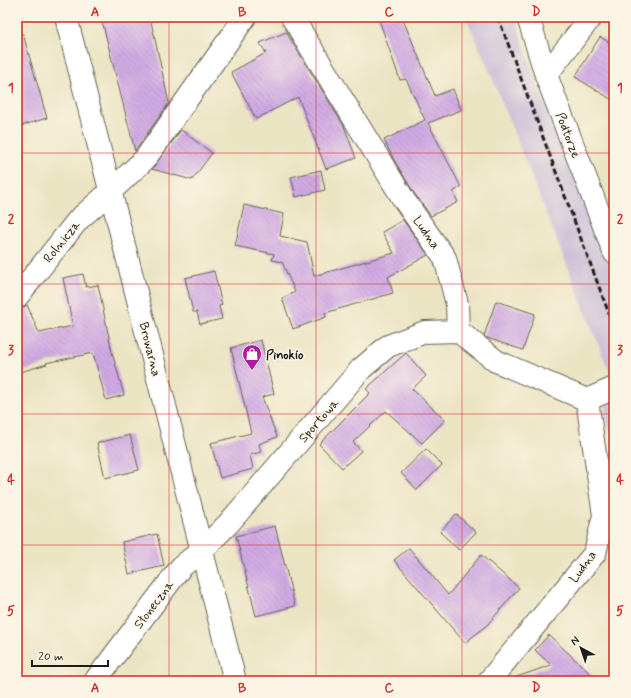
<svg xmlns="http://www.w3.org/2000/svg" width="631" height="698" font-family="Mynerve,sans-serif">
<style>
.railway{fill:#cabfd6}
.building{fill:url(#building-back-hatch)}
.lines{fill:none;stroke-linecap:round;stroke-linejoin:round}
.minor-casing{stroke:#646256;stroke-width:24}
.minor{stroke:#fff;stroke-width:22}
.rail{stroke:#1c1c1c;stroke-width:3;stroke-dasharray:6 3;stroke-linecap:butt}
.grid{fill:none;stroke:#d62828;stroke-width:1;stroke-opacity:0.55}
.labels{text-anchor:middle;stroke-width:3;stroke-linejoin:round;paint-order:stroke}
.street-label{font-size:13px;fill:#1c1c1c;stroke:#fcf5e5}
.poi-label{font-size:13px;font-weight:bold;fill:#1c1c1c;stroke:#fcf5e5;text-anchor:start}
.neatline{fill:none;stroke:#d62828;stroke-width:1.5}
.grid-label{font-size:13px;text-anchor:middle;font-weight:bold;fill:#d62828}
</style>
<defs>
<pattern id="building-back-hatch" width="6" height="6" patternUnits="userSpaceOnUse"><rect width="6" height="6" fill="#d0a9e3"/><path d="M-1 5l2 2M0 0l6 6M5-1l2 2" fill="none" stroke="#b291c2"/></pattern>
</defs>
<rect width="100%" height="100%" fill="#fcf5e5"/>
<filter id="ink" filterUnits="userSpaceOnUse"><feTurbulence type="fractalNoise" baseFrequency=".025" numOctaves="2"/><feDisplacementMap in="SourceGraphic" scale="8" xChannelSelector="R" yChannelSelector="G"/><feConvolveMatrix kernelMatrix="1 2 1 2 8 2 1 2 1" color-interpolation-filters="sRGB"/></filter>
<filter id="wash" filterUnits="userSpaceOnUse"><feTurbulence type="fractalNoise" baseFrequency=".012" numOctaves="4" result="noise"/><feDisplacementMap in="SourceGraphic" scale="16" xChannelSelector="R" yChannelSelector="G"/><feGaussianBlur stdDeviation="0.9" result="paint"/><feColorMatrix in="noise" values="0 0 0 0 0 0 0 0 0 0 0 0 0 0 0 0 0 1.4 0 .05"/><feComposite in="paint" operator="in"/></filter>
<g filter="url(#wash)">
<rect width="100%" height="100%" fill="#ebe4c3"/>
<!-- railway -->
<path class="railway" d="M466 17H515L536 82 611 268 614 273V443L605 415 611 376 489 70Z"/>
<g id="blocks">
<!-- building -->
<path class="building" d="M101 17H150L169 103 135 151Z
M378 17H399L404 22 435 96 453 89 461 110 428 123 461 187 453 192 458 202 431 216 414 193 394 160 384 140 425 120 406 79 400 80Z
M286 32 344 126 356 158 326 169 298 97 256 119 231 72 266 53 260 43Z
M17 34H23L47 118 17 127Z
M600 37 614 45V101L575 77Z
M181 130 212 153 192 180 152 169Z
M321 170 325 190 296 197 291 177Z
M244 205 284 214 280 236 307 242 314 276 394 253 382 232 403 220 428 255 388 277 393 293 325 313 326 317 293 329 282 298 295 292 282 262 272 260 274 254 235 246Z
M214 271 222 305 219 306 222 319 200 324 197 312H193L185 278Z
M83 274 86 287 98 285 112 352 124 395 106 400 93 353 46 363 47 364 17 373V309L22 308 27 305 39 333 73 326 63 278Z
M496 301 535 314 523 350 487 338 484 336Z
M261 340 274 394 262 397 277 437 259 444 261 452 250 455 253 469 220 478 211 443 251 433 231 348Z
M406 353 426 376 412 389 445 420 422 443 386 411 353 442 361 451 342 468 319 444 370 393 366 389Z
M130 435 139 470 105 478 97 443Z
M426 449 442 465 417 490 401 473Z
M456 514 476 532 459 550 440 532Z
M275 526 295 606 256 616 236 536Z
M157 534 164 566 129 574 122 542Z
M409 548 448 595 481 555 519 588 488 624 465 643 394 560Z
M549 635 598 681H514V678L551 665 535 650Z"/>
</g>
</g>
<g filter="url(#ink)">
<use href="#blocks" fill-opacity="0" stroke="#646256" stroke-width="1"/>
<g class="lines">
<!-- minor casing -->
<g class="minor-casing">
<path id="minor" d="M66 17 235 681
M292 17 404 200 445 258 457 304 458 331 496 361 587 400 614 388
M528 17 546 75 614 252
M546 75 591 17
M17 297 78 220 111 191 145 159 245 17
M95 681 181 567 202 550 229 523 361 369 388 346 425 332 458 331
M489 681 595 553 604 515 587 400"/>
</g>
<!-- minor -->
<use href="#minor" class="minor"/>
<!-- rail -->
<path class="rail" d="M498 17 614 327"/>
</g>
</g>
<!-- grid -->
<path class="grid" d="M169 17V681M316 17V681M462 17V681M17 153H614M17 284H614M17 414H614M17 545H614"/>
<!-- icons -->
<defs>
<g id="shop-pin" transform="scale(1)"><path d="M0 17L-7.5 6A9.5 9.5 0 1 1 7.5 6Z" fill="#b5179e" stroke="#fcf5e5"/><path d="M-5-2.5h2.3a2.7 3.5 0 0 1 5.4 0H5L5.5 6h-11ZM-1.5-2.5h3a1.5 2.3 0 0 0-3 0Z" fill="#fff"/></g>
</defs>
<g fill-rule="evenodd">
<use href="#shop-pin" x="252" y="354"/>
</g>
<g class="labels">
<!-- street labels -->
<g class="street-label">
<text transform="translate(569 135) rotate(69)" y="5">Podtorze</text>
<text transform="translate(427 232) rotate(55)" y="5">Ludna</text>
<text transform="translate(61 241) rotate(-51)" y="5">Rolnicza</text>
<text transform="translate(151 349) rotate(76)" y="5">Browarna</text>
<text transform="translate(318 420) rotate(-49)" y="5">Sportowa</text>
<text transform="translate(582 566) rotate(-54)" y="5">Ludna</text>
<text transform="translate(153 604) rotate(-53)" y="5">Słoneczna</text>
</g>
<!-- poi labels -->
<g class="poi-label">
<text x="266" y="359">Pinokio</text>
</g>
</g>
<!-- margin -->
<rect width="631" height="698" fill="none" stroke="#fcf5e5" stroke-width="44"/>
<!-- north arrow -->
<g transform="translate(581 648) rotate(320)" stroke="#fcf5e5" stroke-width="3" paint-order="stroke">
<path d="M0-3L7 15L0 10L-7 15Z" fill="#1c1c1c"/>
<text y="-6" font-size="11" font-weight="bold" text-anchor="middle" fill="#1c1c1c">N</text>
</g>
<!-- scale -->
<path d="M32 660v6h76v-6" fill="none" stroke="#1c1c1c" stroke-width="2"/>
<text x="38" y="660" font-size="12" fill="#1c1c1c" stroke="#fcf5e5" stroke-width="3" paint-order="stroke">20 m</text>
<rect x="22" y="22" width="587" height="654" class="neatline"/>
<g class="grid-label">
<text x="95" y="16">A</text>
<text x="242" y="16">B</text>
<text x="389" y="16">C</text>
<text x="536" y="16">D</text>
<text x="11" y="92">1</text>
<text x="620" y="92">1</text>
<text x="11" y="223">2</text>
<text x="620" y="223">2</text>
<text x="11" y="354">3</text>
<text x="620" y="354">3</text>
<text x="11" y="484">4</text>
<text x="620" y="484">4</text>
<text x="11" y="615">5</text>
<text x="620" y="615">5</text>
<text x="95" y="692">A</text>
<text x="242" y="692">B</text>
<text x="389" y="692">C</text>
<text x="536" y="692">D</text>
</g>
</svg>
